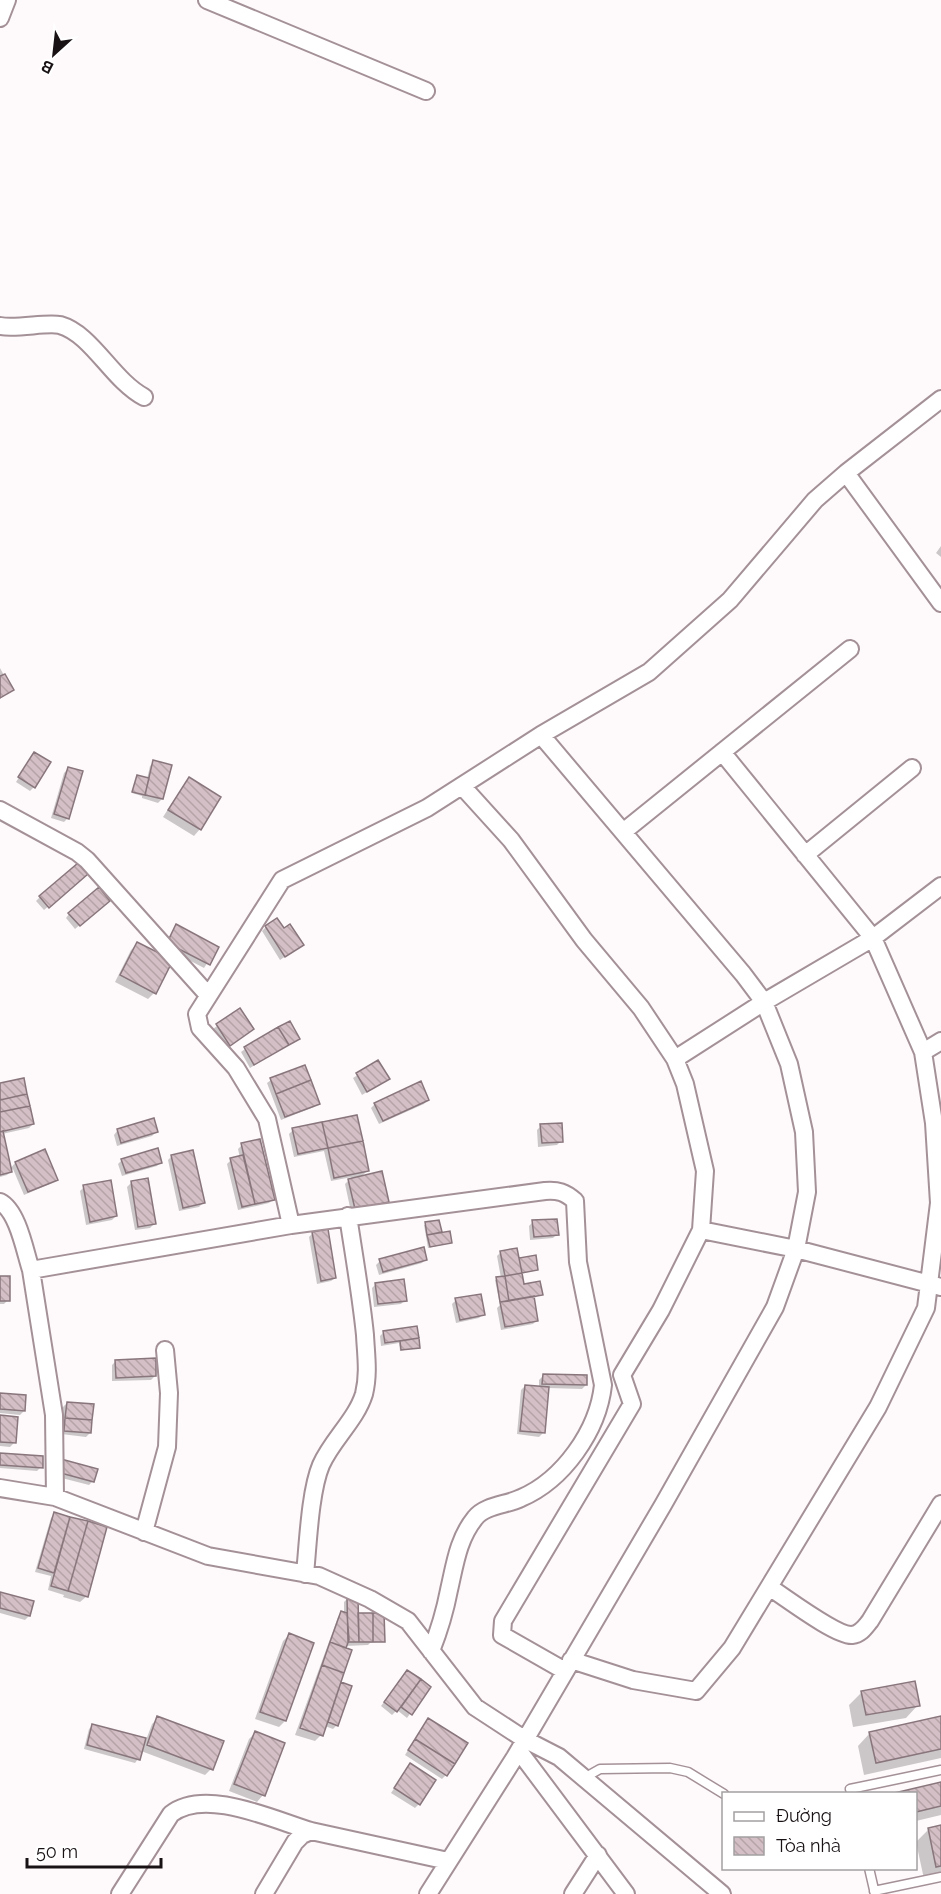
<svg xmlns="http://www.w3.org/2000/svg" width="941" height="1894" font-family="Raleway,sans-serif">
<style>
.shadow{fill:#0003}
.building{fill:url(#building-back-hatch);stroke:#88767c;stroke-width:1.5}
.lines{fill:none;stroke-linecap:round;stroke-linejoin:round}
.service-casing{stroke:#a49197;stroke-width:11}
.minor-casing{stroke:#a49197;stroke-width:20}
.service{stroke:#fff;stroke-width:8}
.minor{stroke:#fff;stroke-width:16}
</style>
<defs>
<pattern id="building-back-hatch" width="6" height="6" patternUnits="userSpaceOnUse" patternTransform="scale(1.5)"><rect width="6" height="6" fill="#d3bfc5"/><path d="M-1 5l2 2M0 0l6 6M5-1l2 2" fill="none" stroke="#b5a3a8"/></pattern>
</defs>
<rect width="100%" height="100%" fill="#fef9fb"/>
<!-- shadow -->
<path class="shadow" d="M941 546V557L936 553Z
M0 668 12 690 0 699Z
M34 754V787L30 791 16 782Z
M154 762 162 799 158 803 142 798V796L132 793 136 778 137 776 147 779 150 766Z
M68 769V818L64 822 51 818 64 773Z
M189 779 200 829 194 836 163 817 183 786Z
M82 878 44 910 36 901 40 897Z
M104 904 75 929 66 918 69 914Z
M177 926 217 948 204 968 164 947Z
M266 927 283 930 302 945 280 960 262 931Z
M138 943 154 993 148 999 115 982 131 950Z
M239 1010 248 1033 226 1048 213 1029Z
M285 1046 250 1068 241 1052 245 1049Z
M378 1062 388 1079 362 1095 353 1078Z
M271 1080 318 1103 314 1107 281 1120 267 1083Z
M0 1085 33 1124 29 1128 2 1134 10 1169 15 1163 56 1179 52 1183 24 1195 13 1169 7 1175 0 1177Z
M427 1100 424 1104 379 1124 371 1108 375 1104Z
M356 1116 368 1170 360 1178 387 1201 383 1205 351 1212 345 1184 352 1177 331 1181 324 1151 294 1157 289 1134 293 1130Z
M541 1126 561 1141 557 1145 538 1147 537 1130Z
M117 1131 156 1132 152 1136 117 1146 114 1135Z
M242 1145 273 1199 269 1203 238 1210 227 1164 231 1160 240 1158 238 1149Z
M172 1156 203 1203 199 1207 179 1211 168 1160Z
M122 1160 161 1162 157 1166 122 1176 118 1164Z
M131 1183 154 1224 150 1228 135 1230 127 1187Z
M84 1187 116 1216 112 1220 86 1225 80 1191Z
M438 1222 440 1234 451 1243 428 1248 424 1225Z
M533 1222 557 1234 553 1238 530 1240 529 1226Z
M313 1233 335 1278 331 1281 317 1284 309 1237Z
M501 1252 537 1270 520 1274 522 1286 541 1294 533 1299 537 1320 533 1324 501 1330 497 1308 500 1305 495 1280 501 1278 497 1256Z
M426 1259 422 1263 379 1275 376 1265 380 1261Z
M0 1277 8 1300 4 1304H0Z
M376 1284 405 1300 401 1304 374 1307 372 1288Z
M456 1300 483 1314 479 1318 456 1323 452 1304Z
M384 1332 417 1338 415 1340 419 1347 400 1351 399 1343 381 1346 380 1336Z
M116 1361 155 1376 151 1380 112 1381V1365Z
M543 1376 586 1385 582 1389 548 1388 543 1433 539 1437 517 1434 521 1390 525 1386 539 1388V1380Z
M0 1395 24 1411 20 1415 0 1413Z
M67 1403 90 1433 86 1437 61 1434 63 1407Z
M0 1417 14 1443 10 1447 0 1446Z
M0 1455 41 1467 37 1471 0 1468Z
M57 1465 93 1481 89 1485 54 1476Z
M55 1514 105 1528 87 1596 80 1602 63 1597 64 1595 48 1590 51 1576 35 1572 51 1518Z
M0 1593 29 1616 25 1620 0 1613Z
M348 1598 357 1615 384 1641 370 1643 368 1645 345 1646 338 1688 342 1684 337 1725 333 1729 325 1726 321 1735 315 1741 295 1735 338 1617 341 1613 344 1614V1602Z
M289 1635 285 1721 279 1727 255 1719 283 1641Z
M407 1671 429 1687 407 1718 397 1710 392 1715 381 1706Z
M862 1692 918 1705 906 1718 853 1727 849 1705Z
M158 1718 211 1769 205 1775 141 1751 138 1759 135 1763 84 1749 89 1729 93 1725 146 1740 152 1724Z
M941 1718V1758L864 1775 858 1746 870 1733Z
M425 1723 446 1775 442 1779 405 1755Z
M255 1733 283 1744 263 1795 257 1802 229 1791 249 1739Z
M410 1765 419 1804 415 1808 391 1793Z
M941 1784V1815L916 1821V1794Z
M941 1827V1875L924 1879 916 1842 929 1829Z"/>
<!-- building -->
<path class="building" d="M5 674 14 690 0 698V676Z
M34 752 51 762 35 788 18 777Z
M153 760 172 765 163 799 145 795Z
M68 767 83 771 69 819 54 814Z
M137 775 149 778 145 795 132 792Z
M189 777 221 797 201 830 168 810Z
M78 863 88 874 49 908 39 896Z
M99 887 110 901 80 926 68 913Z
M277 918 284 928 290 924 304 945 285 957 265 926Z
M176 924 219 947 210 965 167 943Z
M137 942 173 960 156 994 120 975Z
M240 1008 254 1029 230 1046 216 1024Z
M290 1021 300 1039 289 1045 278 1027Z
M278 1027 289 1045 254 1065 244 1047Z
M378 1060 390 1079 367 1092 356 1073Z
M305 1065 311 1080 276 1094 270 1078Z
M24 1078 27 1094 0 1100V1083Z
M311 1080 320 1104 285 1117 276 1094Z
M421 1081 429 1100 383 1121 374 1103Z
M27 1094 30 1106 0 1112V1100Z
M30 1106 34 1124 0 1132V1112Z
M357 1115 363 1141 328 1148 322 1122Z
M154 1118 158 1132 121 1143 117 1129Z
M322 1122 328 1148 298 1154 292 1128Z
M562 1123 563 1142 542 1143 540 1124Z
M3 1131 12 1172 0 1175V1132Z
M260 1139 275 1200 255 1204 241 1143Z
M363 1141 369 1171 334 1178 328 1148Z
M158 1148 162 1163 126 1173 121 1159Z
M45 1149 58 1180 28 1192 15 1162Z
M193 1150 205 1203 183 1208 171 1155Z
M243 1155 255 1204 242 1207 230 1158Z
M382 1171 389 1202 355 1209 348 1179Z
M148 1178 156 1224 138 1227 131 1181Z
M111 1180 117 1216 90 1222 83 1185Z
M557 1219 559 1235 534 1237 532 1220Z
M439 1220 442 1232 427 1235 425 1222Z
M328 1229 336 1278 321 1281 312 1232Z
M450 1231 452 1243 430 1247 427 1235Z
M424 1247 427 1260 383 1272 379 1259Z
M517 1248 522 1273 505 1276 500 1251Z
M536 1255 538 1270 522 1273 519 1258Z
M522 1273 524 1284 540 1281 543 1295 509 1301 505 1276Z
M0 1276H10V1301H0Z
M505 1276 509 1301 500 1302 496 1277Z
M404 1279 407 1301 378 1304 375 1283Z
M481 1294 485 1315 460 1320 455 1298Z
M534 1296 538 1321 505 1327 500 1302Z
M417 1326 419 1338 385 1343 383 1331Z
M419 1338 420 1348 401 1350 400 1341Z
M156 1358V1376L116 1378 115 1360Z
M543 1374 587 1375V1385L542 1384Z
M525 1385 549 1387 545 1433 520 1431Z
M0 1393 26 1395 25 1411 0 1409Z
M67 1402 94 1404 92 1420 65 1418Z
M0 1415 18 1417 16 1443 0 1442Z
M65 1418 92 1420 91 1433 64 1431Z
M0 1453 43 1456V1468L0 1465Z
M61 1459 98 1469 94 1482 57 1472Z
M54 1512 70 1517 54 1573 38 1568Z
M70 1517 88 1521 68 1591 51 1586Z
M88 1521 107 1527 88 1597 68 1591Z
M0 1592 34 1601 30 1616 0 1608Z
M347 1597H358L359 1642H348Z
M341 1611 347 1613 349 1640 346 1648 330 1642Z
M358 1613H373V1642H359Z
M373 1613H384L385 1642H373Z
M289 1633 314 1643 286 1721 260 1712Z
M330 1642 352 1650 344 1673 322 1665Z
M322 1665 344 1673 323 1736 300 1728Z
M407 1670 421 1679 397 1712 384 1702Z
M421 1679 431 1687 412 1715 401 1707Z
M915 1681 920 1706 866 1715 861 1691Z
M341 1682 352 1686 338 1726 328 1722Z
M157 1716 224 1741 213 1770 147 1745Z
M941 1716V1749L876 1763 869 1732Z
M428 1718 468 1743 455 1764 415 1739Z
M92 1724 146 1738 140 1760 87 1745Z
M255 1731 285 1743 265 1796 234 1784Z
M415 1739 455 1764 447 1776 408 1750Z
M410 1763 436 1780 420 1805 394 1788Z
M941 1782V1806L916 1812V1794H890Z
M941 1825V1866L936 1867 928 1828Z"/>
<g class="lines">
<!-- service casing -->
<g class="service-casing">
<path id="service" d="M584 1778 600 1769 670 1768 688 1772 724 1794
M852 1794 850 1789 941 1770
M869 1868 875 1894
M874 1891 941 1877"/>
</g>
<!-- minor casing -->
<g class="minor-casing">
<path id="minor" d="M207 0 426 91
M0 18 7 0
M0 326C18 329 47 322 60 325 92 334 112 380 144 397
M846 473 941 603
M722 752 873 938 923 1052 934 1123 941 1125
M462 786 511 840 584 940 641 1008 675 1059 685 1084 705 1171 701 1230 661 1310 622 1375 632 1404 503 1621 502 1635 565 1671
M0 810 77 852 87 860 208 995
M623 832 850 649
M805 855 912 768
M923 1052 941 1041
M675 1059 764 1002 873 938 941 886
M0 1202C18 1211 25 1252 31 1270
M291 1225 545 1191C558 1190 565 1192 575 1201L578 1262 603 1385C598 1431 563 1480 521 1498 507 1505 485 1505 475 1518 458 1539 455 1564 449 1590 445 1611 439 1631 431 1651
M701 1230 796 1249 941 1287
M0 1488 55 1497 208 1556 319 1576 370 1599 408 1621 475 1707 524 1739 559 1757 722 1894
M55 1497 54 1415 31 1270 291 1225 267 1119 236 1068 200 1028 197 1014 282 880 427 808 541 735 649 672 730 600 815 500 846 473 941 399
M144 1532 167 1447 169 1393 165 1350
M305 1574C308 1544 310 1491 321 1465 332 1440 356 1420 364 1394 369 1374 366 1355 365 1335 361 1295 354 1256 348 1216
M769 1587C785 1597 836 1636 852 1635 861 1634 865 1627 870 1621L941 1504
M571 1660 633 1680 696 1691 732 1648 878 1407 926 1308 939 1203 934 1123
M519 1751 626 1894
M120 1894 171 1814C205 1787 274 1820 311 1831
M264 1894 295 1842 302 1835 311 1831 448 1861
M428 1894 515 1757 663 1505 775 1307 796 1249 807 1192 804 1132 789 1064 764 1002 743 974 541 735
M573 1894 598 1855"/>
</g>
<!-- service -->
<use href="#service" class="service"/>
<!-- minor -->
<use href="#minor" class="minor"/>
</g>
<!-- legend -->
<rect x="722" y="1792" width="195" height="78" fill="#ffffff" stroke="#a3a0a1" stroke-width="1.5"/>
<rect x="734" y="1812" width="30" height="9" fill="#ffffff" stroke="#a3a0a1" stroke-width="1.5"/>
<text x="776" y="1822" font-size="18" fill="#191214">Đường</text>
<rect x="734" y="1837" width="30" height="18" fill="url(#building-back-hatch)" stroke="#a3a0a1" stroke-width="1.5"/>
<text x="776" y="1852" font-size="18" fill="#191214">Tòa nhà</text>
<!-- north arrow -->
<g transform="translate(54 54) rotate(207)" stroke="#ffffff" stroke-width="4.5" paint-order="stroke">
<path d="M0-4.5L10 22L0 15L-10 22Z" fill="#191214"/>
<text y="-9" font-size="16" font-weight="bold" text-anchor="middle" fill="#191214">B</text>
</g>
<!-- scale -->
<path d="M27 1858v9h134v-9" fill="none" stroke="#191214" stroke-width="3"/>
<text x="36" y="1858" font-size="18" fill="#191214" stroke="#ffffff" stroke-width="4.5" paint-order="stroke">50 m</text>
</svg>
